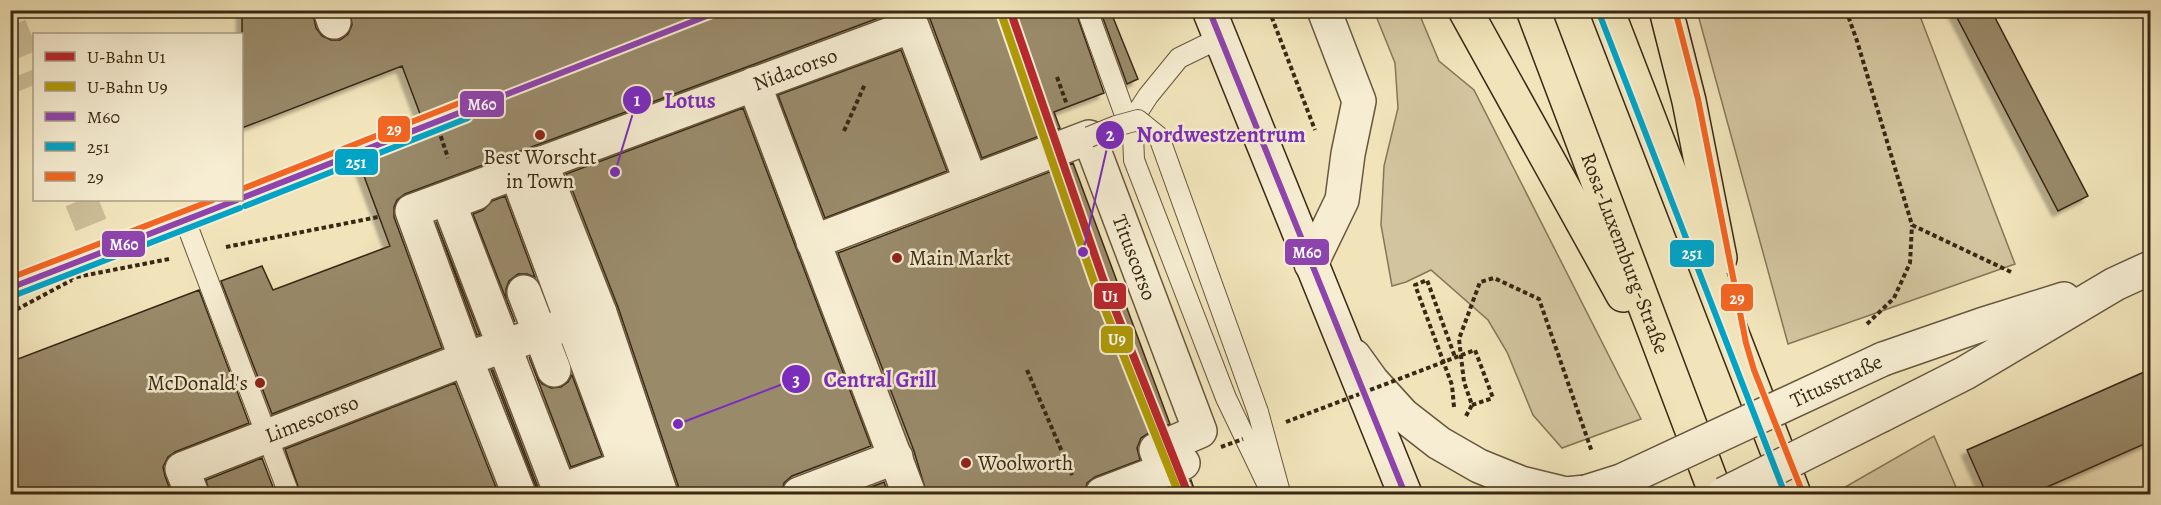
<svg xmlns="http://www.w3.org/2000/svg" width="2161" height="505" font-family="Alegreya,serif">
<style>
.green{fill:#d2c49e;stroke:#867658;stroke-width:1.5}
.building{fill:#998a6a;stroke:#392813;stroke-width:1.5;filter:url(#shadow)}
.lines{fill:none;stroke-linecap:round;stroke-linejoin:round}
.street-tunnel{stroke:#ccbe99;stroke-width:33;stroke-dasharray:33 16;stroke-linecap:butt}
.lane-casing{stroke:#67573d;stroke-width:22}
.street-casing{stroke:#67573d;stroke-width:36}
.secondary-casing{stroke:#392813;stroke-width:36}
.highway-casing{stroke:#392813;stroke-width:36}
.path{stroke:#392813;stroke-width:4;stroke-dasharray:4.5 3;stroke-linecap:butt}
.lane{stroke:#f6edd2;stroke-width:20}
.street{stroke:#f6edd2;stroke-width:33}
.secondary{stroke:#f6edd2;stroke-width:33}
.highway{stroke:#f1e4ba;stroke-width:33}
.lane-bridge-casing{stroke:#67573d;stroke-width:22;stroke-linecap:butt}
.street-bridge-casing{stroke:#67573d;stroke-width:36;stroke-linecap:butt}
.path-bridge{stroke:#392813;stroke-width:4;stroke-dasharray:4.5 3;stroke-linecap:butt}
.lane-bridge{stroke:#f6edd2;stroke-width:20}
.street-bridge{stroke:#f6edd2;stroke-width:33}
.bus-1-casing{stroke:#f6edd2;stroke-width:10}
.bus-2-casing{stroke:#f6edd2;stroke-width:10}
.bus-3-casing{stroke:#f6edd2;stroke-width:10}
.bus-1{stroke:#8e44ad;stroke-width:6}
.bus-2{stroke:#03a3c5;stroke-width:6}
.bus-3{stroke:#f26522;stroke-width:6}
.metro-1-casing{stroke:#f6edd2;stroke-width:12}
.metro-2-casing{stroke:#f6edd2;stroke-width:12}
.metro-1{stroke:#b8282e;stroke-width:8}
.metro-2{stroke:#af9a07;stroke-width:8}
.poi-dot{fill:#8f2418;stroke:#f6edd2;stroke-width:2}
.labels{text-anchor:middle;stroke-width:5;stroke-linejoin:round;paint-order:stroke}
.street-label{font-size:21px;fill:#392813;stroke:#f6edd2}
.poi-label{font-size:21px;fill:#392813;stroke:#f6edd2;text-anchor:start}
.leader{fill:none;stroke:#7b2cbf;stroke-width:2}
.callout-dot{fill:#7b2cbf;stroke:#f6edd2;stroke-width:2}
.mark-label{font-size:18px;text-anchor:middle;font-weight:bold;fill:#fff}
.callout-label{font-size:22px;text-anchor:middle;font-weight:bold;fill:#7b2cbf;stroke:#f6edd2;stroke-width:5;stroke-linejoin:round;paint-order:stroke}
.line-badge{stroke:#f6edd2;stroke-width:2}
.badge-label{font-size:16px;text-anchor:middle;font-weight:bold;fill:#fff}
</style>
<defs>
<filter id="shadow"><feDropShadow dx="-5.5" dy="5.5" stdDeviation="1.5" flood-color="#0004"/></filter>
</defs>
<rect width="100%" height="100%" fill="#f1e4ba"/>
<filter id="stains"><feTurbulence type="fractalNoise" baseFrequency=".00333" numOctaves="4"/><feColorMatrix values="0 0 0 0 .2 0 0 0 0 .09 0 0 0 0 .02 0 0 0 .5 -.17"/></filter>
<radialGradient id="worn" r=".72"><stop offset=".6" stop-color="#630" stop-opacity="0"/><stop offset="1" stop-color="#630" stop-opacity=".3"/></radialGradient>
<!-- green -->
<path class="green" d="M1374 11H1418L1439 61 1474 90 1641 419 1562 448 1533 415 1507 352 1488 320 1431 270 1406 282 1392 286 1381 225 1384 166 1398 108 1395 63Z
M1697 11H1918L2015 264 1788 344Z
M1934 436 1959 494H1833Z"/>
<!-- building -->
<path class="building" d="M242 10H312L316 28 322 36 331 40H340L348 34 352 25 350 10H900L405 194 397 200 394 207V217L442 348 272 414 221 281 262 266 273 290 390 246 358 160 428 135 402 66 242 128Z
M922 10H1075L1104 93 1054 112 1060 128 982 158 930 19Z
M1100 10H1110L1138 79 1127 84Z
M1953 10H1991L2088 196 2058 211Z
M901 50 947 171 825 218 778 95Z
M743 108 871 446 792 476 784 483 781 495H679V488L618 307 566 174Z
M1073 163 1170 424 1149 433 1141 438 1137 448 1140 460 1095 477 1087 483 1084 495H927L914 451 838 253Z
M505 196 535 277 527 274H518L509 281 506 289V298L515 322 473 214 483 210 492 201Z
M436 222 480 335H477Z
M199 290 249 423 175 452 168 457 163 467 165 476 172 495H10V362Z
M529 357 537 377 542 384 551 388 561 387 568 382 572 375 602 456 571 467Z
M2151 369V441L2029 495H1987L1967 450Z
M491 370H493L541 495H537L536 487Z
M455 383 499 495H301L285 449Z
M262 458 276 495H210L206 480Z
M1191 480 1196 495H1153L1190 481Z
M884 482 889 495H850Z"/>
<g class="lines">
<!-- street-tunnel -->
<path class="street-tunnel" d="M10 26 34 85
M81 200 91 225"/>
<!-- lane casing -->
<g class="lane-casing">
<path id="lane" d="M1087 10 1132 134
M1220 38 1179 58 1148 96 1137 113 1133 135 1134 160 1226 398 1272 494
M185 220 289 494
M1258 412 1279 489"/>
</g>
<!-- street casing -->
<g class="street-casing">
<g id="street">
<path d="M330 10 334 22"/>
<path d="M754 84 909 494"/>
<path d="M541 163 600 313 661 494"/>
<path d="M518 177 636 494"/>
<path id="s1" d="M971 182 1089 137 1200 431 1156 450 1164 470"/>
<path d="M476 193 449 203 561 494"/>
<path d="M1311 264 1342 200 1348 154 1359 101 1324 10"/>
<path d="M524 292 554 370"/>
<path d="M1354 356 1372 381 1403 415 1439 443 1479 466 1521 483 1566 494 1586 492"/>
<path d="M1883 359 1981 325 2064 299"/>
<path d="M1882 415 1965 373 2115 284 2150 268"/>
<path d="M559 491 625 467"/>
<path id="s2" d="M192 494 182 469 466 359 600 313"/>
<path id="s3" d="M519 494 466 359 412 211 912 26 971 182 813 242"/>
<path d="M799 494 896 457"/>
<path d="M1102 494 1183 463"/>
</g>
</g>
<!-- secondary casing -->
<g class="secondary-casing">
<path id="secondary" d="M1209 10 1405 494"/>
</g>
<!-- highway casing -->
<g class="highway-casing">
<g id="highway">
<path d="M1465 10 1623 295"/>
<path id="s4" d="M1533 10 1716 494"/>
<path d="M1607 10 1794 494"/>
<path d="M1666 10 1689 101 1720 258"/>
</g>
</g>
<!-- path -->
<path class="path" d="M1269 10 1315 130
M1846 10 1857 41 1912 225 2011 272
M1057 77 1067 105
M436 122 448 158
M844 131 865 84
M226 247 378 217
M10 290 169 259
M10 313 72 280
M1867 324 1894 298 1910 263 1912 225
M1027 370 1072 475
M1472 405 1493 398
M1454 407 1452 385 1415 285 1427 280 1455 357
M1466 416 1472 405 1464 382 1459 339 1480 282 1494 278 1539 299 1592 452"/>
<!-- lane -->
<use href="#lane" class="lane"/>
<!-- street -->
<use href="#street" class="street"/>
<!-- secondary -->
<use href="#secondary" class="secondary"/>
<!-- highway -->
<use href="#highway" class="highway"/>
<!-- lane-bridge casing -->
<g class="lane-bridge-casing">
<path id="lane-bridge" d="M1089 137 1116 126 1138 120 1159 137 1258 412"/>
</g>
<!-- street-bridge casing -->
<g class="street-bridge-casing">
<g id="street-bridge">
<path id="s5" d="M1586 492 1621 481 1883 359"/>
<path d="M1724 494 1882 415"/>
</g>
</g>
<!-- path-bridge -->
<path class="path-bridge" d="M1286 422 1475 350 1493 398
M1221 447 1243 439"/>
<!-- lane-bridge -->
<use href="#lane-bridge" class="lane-bridge"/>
<!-- street-bridge -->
<use href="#street-bridge" class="street-bridge"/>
<!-- bus-1 casing -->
<g class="bus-1-casing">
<path id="bus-1" d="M1209 10 1405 494
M242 198 722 10
M10 288 237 200"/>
</g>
<!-- bus-2 casing -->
<g class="bus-2-casing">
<path id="bus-2" d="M1599 13 1785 494
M245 206 468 118
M13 296 240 208"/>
</g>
<!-- bus-3 casing -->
<g class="bus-3-casing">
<path id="bus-3" d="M1675 10 1698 99 1746 343 1754 370 1802 491
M242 189 462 102
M10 278 213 200"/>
</g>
<!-- bus-1 -->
<use href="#bus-1" class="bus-1"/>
<!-- bus-2 -->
<use href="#bus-2" class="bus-2"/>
<!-- bus-3 -->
<use href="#bus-3" class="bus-3"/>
<!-- metro-1 casing -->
<g class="metro-1-casing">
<path id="metro-1" d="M1010 10 1103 279 1188 494"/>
</g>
<!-- metro-2 casing -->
<g class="metro-2-casing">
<path id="metro-2" d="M1001 13 1094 282 1179 494"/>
</g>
<!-- metro-1 -->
<use href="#metro-1" class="metro-1"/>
<!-- metro-2 -->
<use href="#metro-2" class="metro-2"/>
</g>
<!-- markers -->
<g class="poi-dot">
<circle cx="540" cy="135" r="6"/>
<circle cx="897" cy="258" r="6"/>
<circle cx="260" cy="383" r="6"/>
<circle cx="966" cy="463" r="6"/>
</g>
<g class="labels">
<!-- street labels -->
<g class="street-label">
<text dy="7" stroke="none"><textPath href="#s3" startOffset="711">Nidacorso</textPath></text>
<text dy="7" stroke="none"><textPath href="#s4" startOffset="260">Rosa-Luxemburg-Straße</textPath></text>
<text dy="7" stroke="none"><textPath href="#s1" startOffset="255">Tituscorso</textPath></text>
<text dy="7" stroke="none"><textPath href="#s5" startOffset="274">Titusstraße</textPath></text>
<text dy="7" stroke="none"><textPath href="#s2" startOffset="166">Limescorso</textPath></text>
</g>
<!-- poi labels -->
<g class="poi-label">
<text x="540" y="164" text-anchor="middle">Best Worscht<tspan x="540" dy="24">in Town</tspan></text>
<text x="909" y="265">Main Markt</text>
<text x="248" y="390" text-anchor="end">McDonald's</text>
<text x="978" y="470">Woolworth</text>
</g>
</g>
<!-- callouts -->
<path class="leader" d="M615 172L637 100M1083 252L1110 135M678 424L796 379"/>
<g class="callout-dot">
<circle cx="615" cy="172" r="6"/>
<circle cx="1083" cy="252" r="6"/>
<circle cx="678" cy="424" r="6"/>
<circle cx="637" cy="100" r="15"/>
<circle cx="1110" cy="135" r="15"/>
<circle cx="796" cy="379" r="15"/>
</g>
<g class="mark-label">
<text x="637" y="106">1</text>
<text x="1110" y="141">2</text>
<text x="796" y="386">3</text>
</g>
<g class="callout-label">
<text x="690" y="108">Lotus</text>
<text x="1221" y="142">Nordwestzentrum</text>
<text x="880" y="387">Central Grill</text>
</g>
<g class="line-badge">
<rect x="459" y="90" width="46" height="28" rx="6" fill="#8e44ad"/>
<rect x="377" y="115" width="34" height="28" rx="6" fill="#f26522"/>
<rect x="334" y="148" width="45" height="28" rx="6" fill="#03a3c5"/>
<rect x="101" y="230" width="45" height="28" rx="6" fill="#8e44ad"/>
<rect x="1284" y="238" width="46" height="28" rx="6" fill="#8e44ad"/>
<rect x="1669" y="239" width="46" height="29" rx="6" fill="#03a3c5"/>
<rect x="1093" y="282" width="34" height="28" rx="6" fill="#b8282e"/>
<rect x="1720" y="283" width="34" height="29" rx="6" fill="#f26522"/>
<rect x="1100" y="325" width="34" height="29" rx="6" fill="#af9a07"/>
</g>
<g class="badge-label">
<text x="482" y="110">M60</text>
<text x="394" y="135">29</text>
<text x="356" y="168">251</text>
<text x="124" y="250">M60</text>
<text x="1307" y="258">M60</text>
<text x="1692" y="259">251</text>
<text x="1110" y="302">U1</text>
<text x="1737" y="304">29</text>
<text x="1117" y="345">U9</text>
</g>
<!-- margin -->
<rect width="2161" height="505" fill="none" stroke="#f1e4ba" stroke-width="36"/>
<rect x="12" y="12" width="2137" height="481" fill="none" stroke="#392813" stroke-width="3"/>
<rect x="18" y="18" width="2125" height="469" fill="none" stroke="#392813" stroke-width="1.5"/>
<!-- legend -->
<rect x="33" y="33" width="210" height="168" fill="#f6edd2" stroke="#aa9e86" stroke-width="1.5"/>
<rect x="45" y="52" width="30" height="9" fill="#b8282e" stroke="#aa9e86" stroke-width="1.5"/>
<text x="87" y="63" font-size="18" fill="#392813">U-Bahn U1</text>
<rect x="45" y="82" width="30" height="9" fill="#af9a07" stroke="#aa9e86" stroke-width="1.5"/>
<text x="87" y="93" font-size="18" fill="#392813">U-Bahn U9</text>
<rect x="45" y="112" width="30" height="9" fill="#8e44ad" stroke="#aa9e86" stroke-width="1.5"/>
<text x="87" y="123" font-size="18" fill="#392813">M60</text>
<rect x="45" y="142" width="30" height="9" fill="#03a3c5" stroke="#aa9e86" stroke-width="1.5"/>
<text x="87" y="153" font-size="18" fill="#392813">251</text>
<rect x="45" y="172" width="30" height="9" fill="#f26522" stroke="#aa9e86" stroke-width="1.5"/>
<text x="87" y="183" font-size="18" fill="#392813">29</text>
<rect width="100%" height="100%" filter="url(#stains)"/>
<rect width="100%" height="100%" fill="url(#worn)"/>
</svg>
